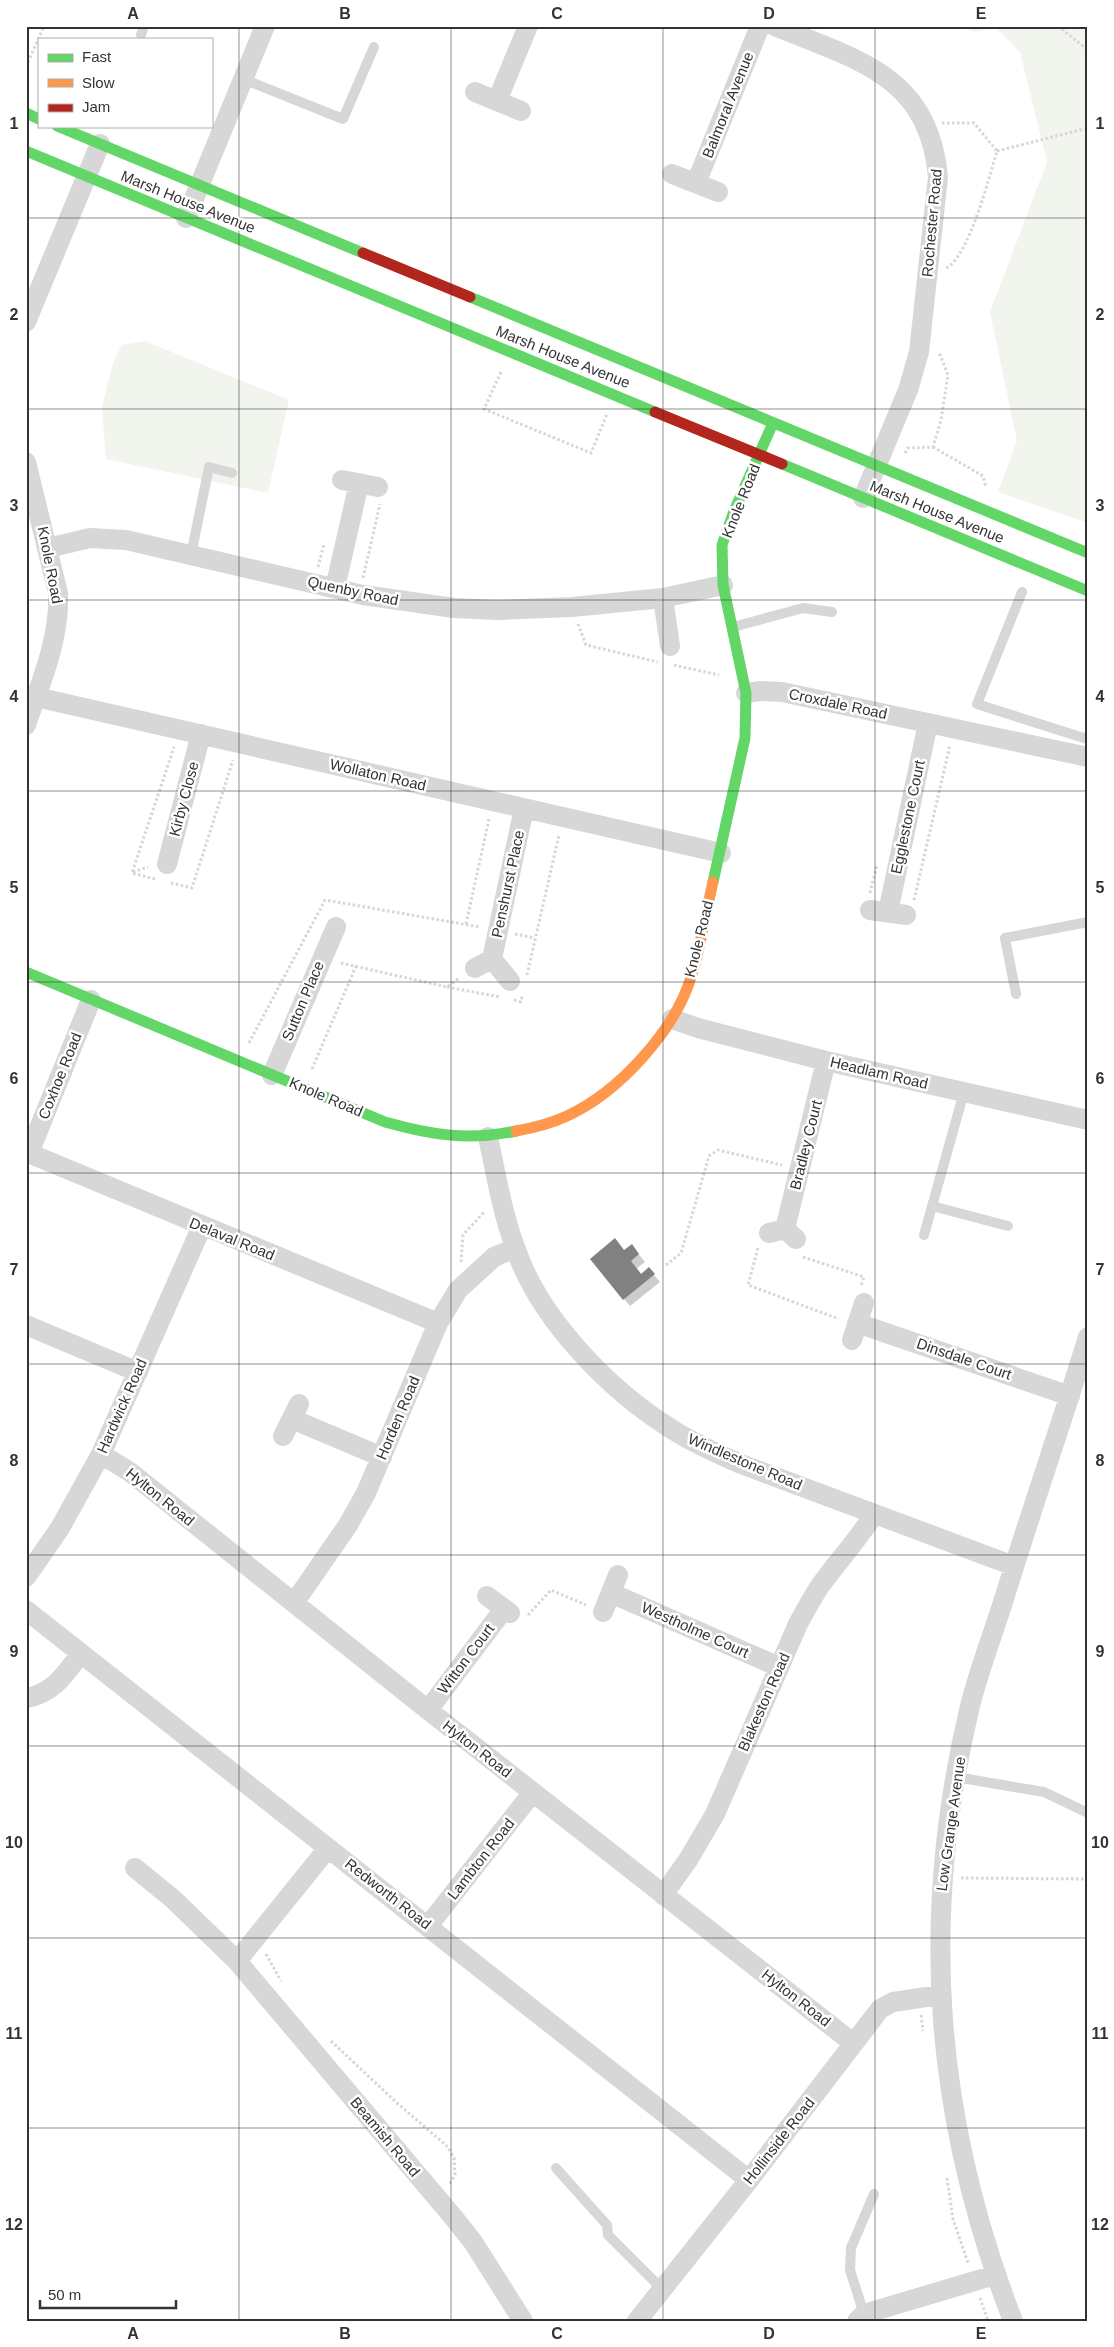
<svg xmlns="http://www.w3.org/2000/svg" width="1114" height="2347" font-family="Helvetica,sans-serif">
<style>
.green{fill:#f1f5ed}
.shadow{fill:#0003}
.building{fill:#818181}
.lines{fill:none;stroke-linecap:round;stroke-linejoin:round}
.path{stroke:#d6d6d6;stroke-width:3;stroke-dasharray:2.5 2.5;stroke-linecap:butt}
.lane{stroke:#d7d7d7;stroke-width:10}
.street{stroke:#d7d7d7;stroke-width:20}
.fast{stroke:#63d668;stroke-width:11}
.slow{stroke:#ff974d;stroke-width:11}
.jam{stroke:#b3261e;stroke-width:11}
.grid{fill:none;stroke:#333;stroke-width:1;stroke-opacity:0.55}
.labels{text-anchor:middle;stroke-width:5;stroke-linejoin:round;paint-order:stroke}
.street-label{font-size:15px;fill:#333;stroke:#fff}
.neatline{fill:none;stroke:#333;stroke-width:2}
.grid-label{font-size:16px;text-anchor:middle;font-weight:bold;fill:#333}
</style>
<rect width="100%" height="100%" fill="#fff"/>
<!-- green -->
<path class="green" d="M966 26H1088V523L998 492 1017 441 990 312 1047 162 1020 52 996 28 974 32Z
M145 341 289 400 268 493 106 459 102 406 114 360 122 345Z"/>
<!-- shadow -->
<path class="shadow" d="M632 1246 645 1262 637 1268 642 1275 649 1269 660 1282 630 1306 591 1259 621 1247 625 1251Z"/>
<!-- building -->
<path class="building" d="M615 1238 624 1250 632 1244 639 1254 631 1261 641 1274 649 1267 655 1274 623 1300 590 1259Z"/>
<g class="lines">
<!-- path -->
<path class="path" d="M1058 26 1088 50
M26 67 44 26
M942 123H974L997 151C989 177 969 257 946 268
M997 151 1088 128
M501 372 484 409 591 453 607 414
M933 447 983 476 986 487
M905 453 908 448 933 447 941 420 948 375 939 352
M318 567 324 544
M363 578 380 504
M578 624 586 645 658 662
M674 665 719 675
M133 872 148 867
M155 879 132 873 174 747
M171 883 192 888 233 760
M870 893 877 865
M914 900 950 745
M466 924 489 819
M515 934 535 938
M341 963 447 987 459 978
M527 975 559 835
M447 987 500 997
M514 1000 521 1002 522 996
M249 1043 325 900 480 927
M312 1069 356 966
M758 1248 748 1285 839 1319
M803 1257 864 1277 861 1286
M461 1262 463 1235 484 1212
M666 1265 681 1253 709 1156 718 1150 782 1165
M528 1615 551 1590 586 1605
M961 1878 1088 1879
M266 1954 281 1981
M921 2015 923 2031
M331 2041 397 2103 448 2147 454 2158 455 2175 449 2185
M947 2178 953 2219 968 2263
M980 2298 988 2321"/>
<!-- lane -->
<path class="lane" d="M141 35 144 26
M243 79 343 119 374 47
M191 555 209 467 232 473
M1022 592 977 704 1087 739 1088 736
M733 627 803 608 832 612
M1016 994 1005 938 1088 922
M932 1206 1008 1226
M924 1235 964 1092
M956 1777 1044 1792 1088 1813
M556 2168 607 2225 608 2235 662 2289
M864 2314 850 2270 851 2248 874 2194"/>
<!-- street -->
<path class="street" d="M775 26C856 60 929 74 938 177L919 352 908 390 863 498
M475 92 521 111
M497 101 528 26
M672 174 718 192
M696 183 760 26
M186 218 265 26
M26 322 100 144
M26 462 58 593C60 639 41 682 26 725
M342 480 378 487
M48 548 90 538 126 540 363 595 454 608 497 610 572 607 663 598 723 585
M335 588 359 483
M663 598 670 646
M746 693 760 691 782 692 1088 757
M36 697 721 853
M167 864 201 734
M870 910 906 915
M888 912 928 723
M492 959 510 981
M475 968 492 959 524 808
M672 1019 698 1028 826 1061 1088 1120
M272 1075 336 927
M488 1137C496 1174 502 1212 515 1247 539 1319 610 1391 673 1430 695 1444 718 1454 741 1464L1014 1566
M26 1152 438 1323
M29 1153 91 1000
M785 1229 826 1061
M769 1233 785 1229 796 1239
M857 1323 1070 1396
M26 1325 138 1372
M852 1340 864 1303
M292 1419 382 1457
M283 1436 299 1404
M101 1454 130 1472 428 1710 853 2043
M26 1577 60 1528 101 1454 202 1226
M611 1593 779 1667
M487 1596 510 1613
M294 1603 348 1525 366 1493 438 1323 458 1290 494 1257 515 1248
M26 1610 749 2180
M603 1612 618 1575
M26 1698C53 1694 66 1673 81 1653
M428 1710 504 1609
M135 1868 173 1899 237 1961 454 2218 473 2242 523 2321
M663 1895 688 1860 715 1814 798 1624C805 1611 812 1598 820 1586 837 1562 858 1540 874 1514
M428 1926 533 1792
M237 1961 328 1848
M637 2321 749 2180 880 2009 893 2002 940 1995
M857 2321 864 2314 995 2275
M1013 2321C934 2117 919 1919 970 1706 979 1670 993 1634 1004 1599 1031 1511 1061 1425 1088 1337"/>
<!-- fast -->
<path class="fast" d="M26 113 39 119
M57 126 363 253
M26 151 655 412
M470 297 1088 553
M782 464 1088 591
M713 882 745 738 746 693 723 585 722 545 734 511 773 423
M26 972 385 1122C431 1135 469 1141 516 1131"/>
<!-- slow -->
<path class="slow" d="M516 1131C533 1128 550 1124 567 1116 619 1092 676 1030 692 974 701 944 706 912 713 882"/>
<!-- jam -->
<path class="jam" d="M363 253 470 297
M655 412 782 464"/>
</g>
<!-- grid -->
<path class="grid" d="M239 26V2321M451 26V2321M663 26V2321M875 26V2321M26 218H1088M26 409H1088M26 600H1088M26 791H1088M26 982H1088M26 1173H1088M26 1364H1088M26 1555H1088M26 1746H1088M26 1938H1088M26 2128H1088"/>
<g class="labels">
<!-- street labels -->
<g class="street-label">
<text transform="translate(728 105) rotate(-68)" y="5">Balmoral Avenue</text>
<text transform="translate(188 202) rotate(22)" y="5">Marsh House Avenue</text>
<text transform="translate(932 223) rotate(-85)" y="5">Rochester Road</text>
<text transform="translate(563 357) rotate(22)" y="5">Marsh House Avenue</text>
<text transform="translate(741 501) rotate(-68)" y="5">Knole Road</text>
<text transform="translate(937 512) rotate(22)" y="5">Marsh House Avenue</text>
<text transform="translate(50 565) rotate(79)" y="5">Knole Road</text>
<text transform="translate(353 591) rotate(12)" y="5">Quenby Road</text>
<text transform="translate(838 704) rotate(12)" y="5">Croxdale Road</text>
<text transform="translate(378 775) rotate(13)" y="5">Wollaton Road</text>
<text transform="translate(184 799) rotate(-75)" y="5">Kirby Close</text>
<text transform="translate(908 817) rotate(-78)" y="5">Egglestone Court</text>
<text transform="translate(508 884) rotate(-78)" y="5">Penshurst Place</text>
<text transform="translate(699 939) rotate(-76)" y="5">Knole Road</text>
<text transform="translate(303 1001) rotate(-67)" y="5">Sutton Place</text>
<text transform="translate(879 1073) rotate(13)" y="5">Headlam Road</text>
<text transform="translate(60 1076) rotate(-68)" y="5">Coxhoe Road</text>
<text transform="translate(326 1097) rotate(23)" y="5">Knole Road</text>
<text transform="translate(806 1145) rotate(-76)" y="5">Bradley Court</text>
<text transform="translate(232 1239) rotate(22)" y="5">Delaval Road</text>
<text transform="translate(964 1359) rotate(19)" y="5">Dinsdale Court</text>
<text transform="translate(122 1406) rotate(-66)" y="5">Hardwick Road</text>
<text transform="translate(398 1418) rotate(-67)" y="5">Horden Road</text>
<text transform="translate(745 1462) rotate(23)" y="5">Windlestone Road</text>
<text transform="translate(160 1497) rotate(39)" y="5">Hylton Road</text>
<text transform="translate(695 1630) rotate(24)" y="5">Westholme Court</text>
<text transform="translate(466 1659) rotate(-53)" y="5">Witton Court</text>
<text transform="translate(764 1702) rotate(-66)" y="5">Blakeston Road</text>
<text transform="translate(477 1749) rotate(38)" y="5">Hylton Road</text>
<text transform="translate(951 1824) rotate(-82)" y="5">Low Grange Avenue</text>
<text transform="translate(481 1859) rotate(-52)" y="5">Lambton Road</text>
<text transform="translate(388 1894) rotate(38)" y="5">Redworth Road</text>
<text transform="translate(796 1998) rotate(38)" y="5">Hylton Road</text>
<text transform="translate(385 2137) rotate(50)" y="5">Beamish Road</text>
<text transform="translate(779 2141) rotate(-52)" y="5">Hollinside Road</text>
</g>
</g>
<!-- border -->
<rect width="1114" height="2347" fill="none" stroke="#ffffff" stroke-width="55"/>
<!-- legend -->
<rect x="38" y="38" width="175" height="90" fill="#ffffff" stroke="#adadad"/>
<rect x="48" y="54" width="25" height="8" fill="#63d668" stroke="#adadad"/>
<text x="82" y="62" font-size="15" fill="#333333">Fast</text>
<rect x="48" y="79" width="25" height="8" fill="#ff974d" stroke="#adadad"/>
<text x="82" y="88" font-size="15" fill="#333333">Slow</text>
<rect x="48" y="104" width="25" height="8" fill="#b3261e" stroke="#adadad"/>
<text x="82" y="112" font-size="15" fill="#333333">Jam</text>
<!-- scale -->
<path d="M40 2300v8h136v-8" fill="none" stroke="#333333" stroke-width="2.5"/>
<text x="48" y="2300" font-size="15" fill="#333333" stroke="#ffffff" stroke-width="4" paint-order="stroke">50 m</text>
<rect x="28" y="28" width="1058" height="2292" class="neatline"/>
<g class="grid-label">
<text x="133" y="19">A</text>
<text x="345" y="19">B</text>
<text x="557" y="19">C</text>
<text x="769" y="19">D</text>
<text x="981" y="19">E</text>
<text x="14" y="129">1</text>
<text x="1100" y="129">1</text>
<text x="14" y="320">2</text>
<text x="1100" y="320">2</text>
<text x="14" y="511">3</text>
<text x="1100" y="511">3</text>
<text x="14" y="702">4</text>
<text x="1100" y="702">4</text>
<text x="14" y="893">5</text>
<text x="1100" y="893">5</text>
<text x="14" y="1084">6</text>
<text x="1100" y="1084">6</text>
<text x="14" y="1275">7</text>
<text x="1100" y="1275">7</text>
<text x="14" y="1466">8</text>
<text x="1100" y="1466">8</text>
<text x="14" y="1657">9</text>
<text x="1100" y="1657">9</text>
<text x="14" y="1848">10</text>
<text x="1100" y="1848">10</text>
<text x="14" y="2039">11</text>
<text x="1100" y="2039">11</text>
<text x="14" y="2230">12</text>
<text x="1100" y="2230">12</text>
<text x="133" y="2339">A</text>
<text x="345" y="2339">B</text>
<text x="557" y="2339">C</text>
<text x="769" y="2339">D</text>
<text x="981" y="2339">E</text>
</g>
</svg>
